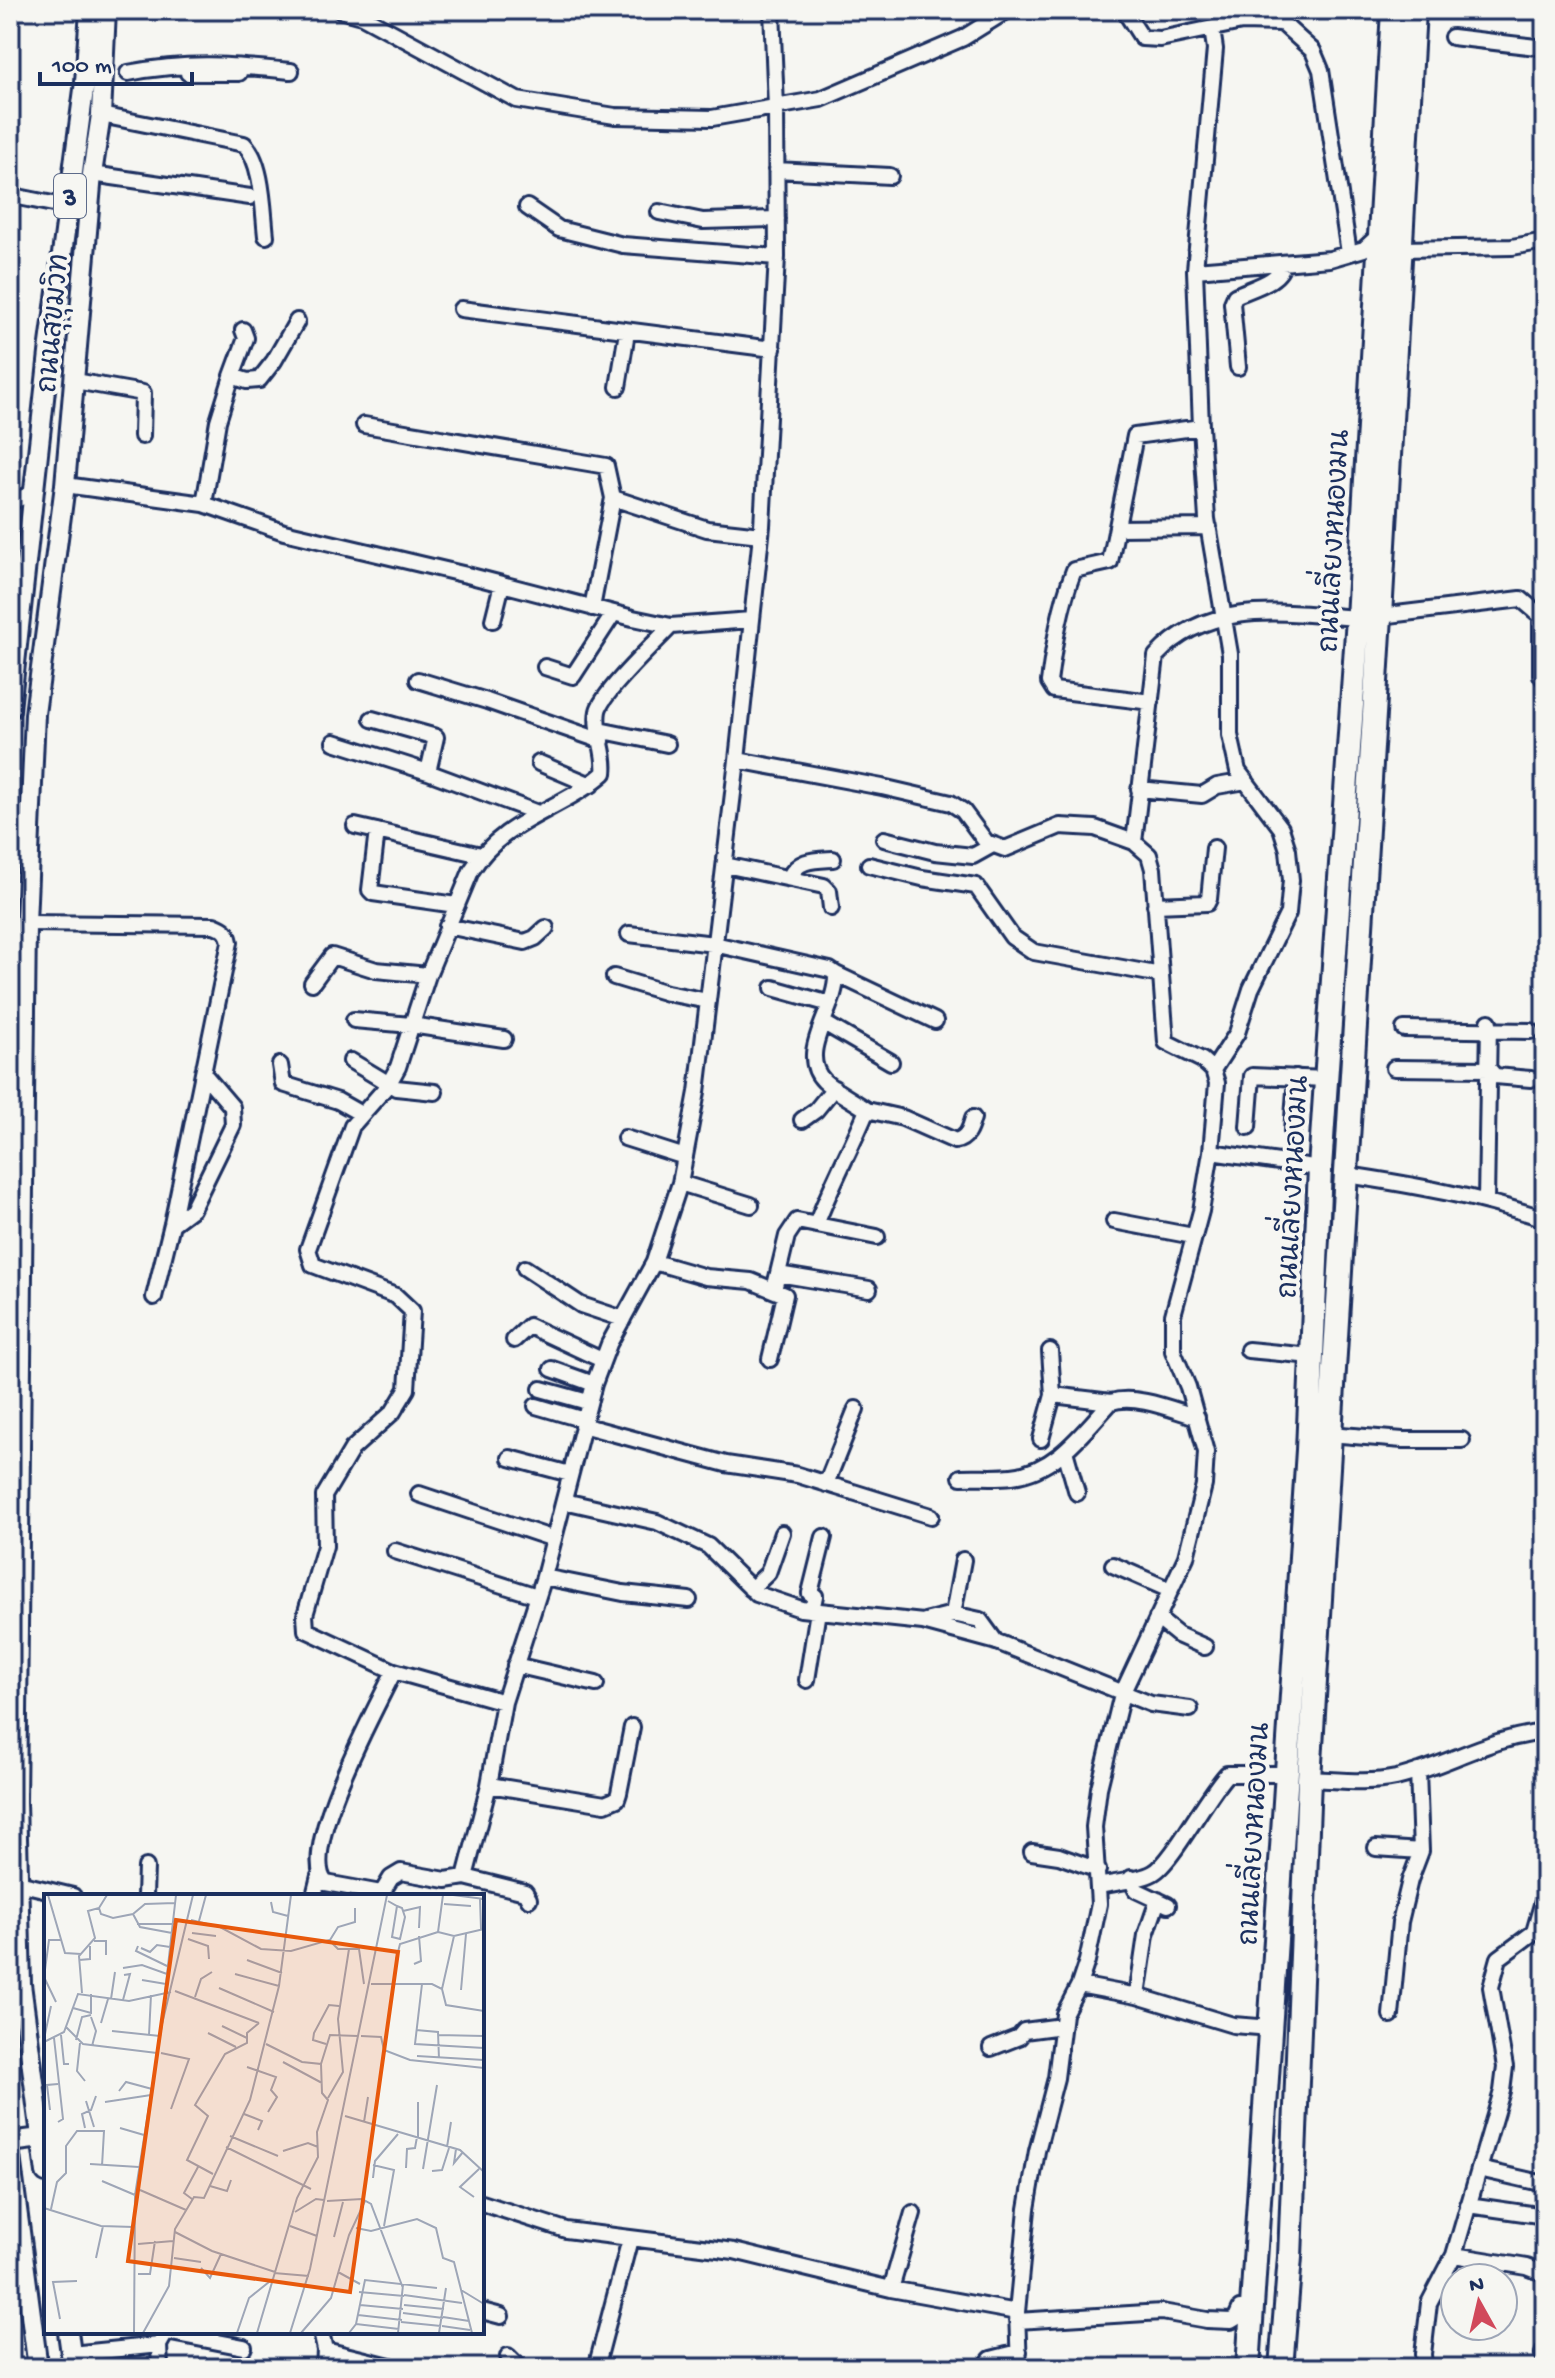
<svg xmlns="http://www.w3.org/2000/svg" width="1555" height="2378" font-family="'Gochi Hand','Playpen Sans Thai',sans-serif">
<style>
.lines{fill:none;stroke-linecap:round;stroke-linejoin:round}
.minor-casing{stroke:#1b2f5e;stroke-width:20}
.major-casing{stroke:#1b2f5e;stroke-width:24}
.highway-casing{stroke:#1b2f5e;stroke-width:28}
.minor{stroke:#f6f6f2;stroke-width:14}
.major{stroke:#f6f6f2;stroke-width:18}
.highway{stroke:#f6f6f2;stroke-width:22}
.labels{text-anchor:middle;stroke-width:8;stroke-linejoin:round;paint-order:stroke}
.shield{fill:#f6f6f2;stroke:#5d6b8a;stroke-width:2}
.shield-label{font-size:26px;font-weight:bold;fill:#1b2f5e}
.street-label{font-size:28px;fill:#1b2f5e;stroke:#f6f6f2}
.inset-road{fill:none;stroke:#9ea6b7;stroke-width:2}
.view{fill:#e8590c;fill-opacity:0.15;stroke:#e8590c;stroke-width:4}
.inset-edge{fill:none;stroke:#1b2f5e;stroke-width:4}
</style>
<rect width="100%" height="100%" fill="#f6f6f2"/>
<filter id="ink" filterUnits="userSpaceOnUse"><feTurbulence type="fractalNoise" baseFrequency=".0125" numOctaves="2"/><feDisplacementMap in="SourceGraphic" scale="16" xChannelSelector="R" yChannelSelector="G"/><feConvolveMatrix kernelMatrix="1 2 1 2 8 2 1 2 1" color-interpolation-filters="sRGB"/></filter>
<g filter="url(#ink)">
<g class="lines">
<!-- minor casing -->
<g class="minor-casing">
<path id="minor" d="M340 10 362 16 517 100 615 116 712 118 821 99 963 38 1008 10
M1124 10 1142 38 1160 39 1242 22 1282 23 1313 51 1321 70 1349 253
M1212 29 1215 49 1195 270 1201 427 1207 519 1230 654V735L1238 771 1281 828 1288 850 1291 880 1288 913 1251 989 1237 1033 1213 1070
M1452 37 1545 48
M128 73C191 61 229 65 291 71
M188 73H239
M101 115 244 144C263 162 263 211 266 236
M776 170 890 176
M92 174 250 197
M13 196 68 207
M527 207 559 229 623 245 777 257
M659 212 703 221 777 219
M1401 249 1512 247 1545 241
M1195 270 1330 259 1364 249 1379 235
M461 309 773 349
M1238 367 1232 303 1235 296C1251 288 1281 282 1283 263
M232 376 246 338 243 330
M75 381 143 393 142 436
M618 387 627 332
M364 425 606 466 613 498 707 529 761 535
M65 485 204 504 284 532 471 576 633 618 671 626 751 620
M10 502 34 493
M204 504 218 421 232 376 247 381 259 380 274 361 297 321
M1117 528 1209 527
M592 608 613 498
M1380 616 1521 599 1541 616V675L1545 681
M493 620 502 584
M545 667 573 676 614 613
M418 680 487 701 602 741
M1151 702 1054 690 1049 682C1054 644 1060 606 1074 570L1110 562 1135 436 1201 427
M372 719 436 737 428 772
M599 730 667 744
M334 742 428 772 538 813
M737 760 882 787 951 803 963 811 986 842 1005 849 1060 826 1095 828 1134 842 1149 855 1153 869 1166 1042 1202 1060 1213 1070 1217 1083 1211 1152 1201 1211 1173 1315V1351L1188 1387 1206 1452 1204 1485 1186 1557 1122 1694 1099 1788 1094 1827 1099 1904 1087 1961 1079 1985 1064 2014 1056 2078 1037 2151 1027 2209 1017 2312 1019 2368
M539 763 591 785
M1139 789 1202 795 1217 786 1246 781
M355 826 481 855
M377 831 370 890 373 893 456 905
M884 839 935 852 973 856 991 846
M1134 842 1156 656C1209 598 1287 613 1358 618
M725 865 824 886 829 891 831 908
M869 865 922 878 976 886 1012 937 1034 952 1161 975
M789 878C798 859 814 860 833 859
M1155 905 1207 903 1209 899 1214 848
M26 923 214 925C224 929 228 931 230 942L172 1224 154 1297
M447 926 525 942 535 938 546 928
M629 934 714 944 830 970 836 974C838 1009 795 1052 824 1081 836 1092 853 1100 867 1110 851 1149 831 1185 816 1225
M836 974 935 1021
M614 977 667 993 708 1001
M312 983 332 956 376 970 428 975
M773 988 830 1004
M354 1020 411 1025 504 1039
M824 1023 891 1062
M1404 1029 1531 1031
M351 1061 396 1088 435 1092
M280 1065 283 1084 338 1101 361 1114
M1394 1068 1489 1069 1495 1076 1531 1079
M867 1110 903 1118 955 1141C967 1139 970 1129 973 1118
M802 1120 816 1110 834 1088
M1248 1127 1252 1076 1326 1079
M1292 1132 1296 1077
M625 1138 685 1157
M1211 1152 1320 1168
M1347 1175C1414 1185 1480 1197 1545 1219
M680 1183 751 1205
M1486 1201 1489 1022
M1114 1221 1193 1236
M172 1224 192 1209 233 1125 232 1107 203 1073
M654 1262 706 1277 751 1281 785 1295 770 1359
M525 1268 581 1305 623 1319
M778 1274 869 1289
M774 1290 787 1236 797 1221 877 1237
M514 1340 529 1326 602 1360
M1248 1350 1312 1356
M552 1369 594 1384
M541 1389 588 1402
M1053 1395 1111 1402
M536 1406 584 1420
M582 1425 726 1464 798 1475 931 1516
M1329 1434 1403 1440H1462
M1041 1439 1053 1395 1050 1351
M1065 1451 1077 1493
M510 1458 570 1474
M961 1477C977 1476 995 1478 1012 1476 1056 1471 1083 1432 1111 1402 1136 1394 1173 1410 1197 1417
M826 1484 856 1409
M419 1494 554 1539
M564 1501 657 1522 708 1546 757 1594 801 1609 923 1622 997 1642 1151 1704 1190 1709
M395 1551 537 1596
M1113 1565 1170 1590
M544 1577 623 1593 689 1600
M751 1589 768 1573 782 1533
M812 1610 815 1596 810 1593 824 1537
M953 1614 963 1560
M1157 1618 1178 1635 1205 1647
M925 1621 953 1614 980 1620 996 1642
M515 1665 596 1684
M807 1680 818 1611
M504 1702 394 1671 306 1630 305 1615 325 1546 324 1496 352 1449 393 1412 407 1389 412 1311 396 1296 313 1265 308 1249 352 1126 388 1085 398 1067 428 975 471 871C504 818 561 811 604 773 607 752 594 731 598 711 601 694 656 642 671 626
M1309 1779C1338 1780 1367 1784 1396 1778 1449 1765 1487 1738 1545 1732
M489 1785 605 1804 617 1799 619 1793 632 1727
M1376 1848 1421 1851
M1032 1852 1059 1856 1098 1870
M465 1877 525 1892 529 1899
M1131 1878 1136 1890 1168 1905
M18 1883 73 1896
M1099 1886C1116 1882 1138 1881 1153 1873 1172 1863 1207 1795 1227 1774H1285
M381 1893 326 1883C296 1852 377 1707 394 1671
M145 1896 146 1867
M314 1896 319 1876
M380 1896 391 1878 401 1872 446 1880 465 1877 489 1785 504 1702 544 1577 594 1384 609 1344 654 1262 680 1183 697 1092 737 760 762 526 777 257 776 107 772 10
M1079 1985 1137 1996 1233 2025 1271 2028
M1137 1996 1146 1935 1158 1900
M1391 2015 1400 1922 1410 1880 1421 1851 1418 1771
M991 2048 1019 2037 1024 2031 1062 2026
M1479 2169 1545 2184
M482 2203 566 2230 734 2251 891 2289 1017 2312
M1468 2205 1545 2216
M1454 2255 1527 2267 1545 2274
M891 2289 913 2213
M482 2311 501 2316
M1017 2321 1162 2312 1207 2320 1231 2321 1236 2318 1240 2309H1253
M166 2332 244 2347
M321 2332 325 2350 324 2368
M325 2350 398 2368
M71 2354 159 2345
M1543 2354 1545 2349
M508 2356 520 2368
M160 2368 159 2345 163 2338
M230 2368H232
M596 2368 630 2239
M984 2368 991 2359 1019 2352
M1424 2368 1423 2354 1429 2303 1454 2255 1502 2091 1505 2067 1491 1987 1499 1958 1534 1932 1545 1894"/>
</g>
<!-- major casing -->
<g class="major-casing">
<path id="major" d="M10 709 50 344 85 82 90 10
M10 2142 41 2138
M10 2156 38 2368
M46 2173 21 1984 16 1802 26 923 35 714 65 485 92 174 101 115 106 10
M68 2332 73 2368"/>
</g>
<!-- highway casing -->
<g class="highway-casing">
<path id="highway" d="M1248 2368 1308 1450 1320 1168 1358 618 1393 10
M1281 2368 1290 2257 1309 1779 1380 616 1414 10"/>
</g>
<!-- minor -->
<use href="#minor" class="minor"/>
<!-- major -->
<use href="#major" class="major"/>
<!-- highway -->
<use href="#highway" class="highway"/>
</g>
</g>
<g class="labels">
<!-- shield labels -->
<rect class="shield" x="54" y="174" width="32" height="44" rx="6"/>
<g class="shield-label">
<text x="70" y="205">3</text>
</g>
<!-- street labels -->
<g class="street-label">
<text transform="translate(51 323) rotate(-85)" y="10">ถนนสุขุมวิท</text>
<text transform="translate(1332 541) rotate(-87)" y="10">ถนนเลี่ยงหนองมน</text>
<text transform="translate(1291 1187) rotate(-87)" y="10">ถนนเลี่ยงหนองมน</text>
<text transform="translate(1252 1834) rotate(-87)" y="10">ถนนเลี่ยงหนองมน</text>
</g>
</g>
<!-- overview -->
<g transform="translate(44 1894)">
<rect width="440" height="440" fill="#f6f6f2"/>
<path class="inset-road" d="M4 1 21 59 37 60M399 1 394 38 410 42 440 35M409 1 440 5M436 5 437 35M344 7 353 12 358 14 361 23 356 45 348 43 353 12M227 8 229 18 244 22M400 10 427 12M55 14 57 20 69 24 89 20 101 10 131 9M359 17 376 13 375 34M89 20 96 33 128 39M147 26 176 33 217 55 247 57 285 46 294 55H315L320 90M155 27 162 1M93 30H130M148 39 172 42M144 45 164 52 165 65M286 46 294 33 311 28V14M50 47H62V61M94 52 92 57 123 72M97 54 106 58 113 51 126 53M35 66 46 65V52M203 66 238 79M352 66 356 50 394 38M370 70 377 67 375 42M79 74 98 71 123 80M191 80 235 92M98 86 122 90M327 90H388L398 95 402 111 440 117M378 90 371 150 440 154M175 94 230 118M398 95 410 42M417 96 422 40M131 97 215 129M121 98 132 1M38 99 35 62 51 44 44 17 55 14 63 1M151 103 157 85 168 78M67 105 71 78M79 106 86 80 80 81M12 108 0 83 5 46H17M29 114 47 119V100M47 123 52 137 48 152M57 129 64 105M178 132 203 144M22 133 39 150 113 159M372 136 394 138 395 165M68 137 116 142M164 139 192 153M17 141 20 170H25M105 141 107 101M394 141 440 142M317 142 337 143 340 156 366 166 440 174M10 144 19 225 14 228M0 145 7 112M32 146 38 123 47 121M0 148 20 138 34 100 85 107 127 98M36 149 33 177 41 187M282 150 269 146 270 139 285 111 295 112M117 159 145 165 127 215M373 162 440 166M239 168 278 189M277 170 286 141 314 142M203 173 232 183 227 196 233 203 224 218M75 197 82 188 108 195M284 204 299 178 294 125 305 55M42 207 50 233M61 208 107 201M6 216 3 191 14 190M200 220 218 227 214 236M301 222 416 256 440 278M320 228 324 203M41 234 38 220 47 216 52 202M76 234 100 241M186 242 234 262M374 243V208M182 253 267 295M403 253 407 228M412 255 410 269 419 258M239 257 264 249 274 253M46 270 95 273M329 271 350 276 340 332M362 274 363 255 371 254 373 243M379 275 393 191M388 277 398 276 405 254M169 280 143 266 164 222 151 211 181 160 203 149V139L215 129M329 284 331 267 354 240M58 287 91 301M166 292 183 297 187 286M96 296 142 316M430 303 416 293 435 275M148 305 140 299 154 273M283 307 318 305 327 310 359 394M0 314 57 332 90 333M7 315 13 288 22 279V252L33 237H60L58 272M251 318 272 305 280 306M246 332 273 342M312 334 327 337 373 325 392 334 399 364 410 368 428 439M131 338 168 357 231 378M290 343 299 308M94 350 129 347M52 364 59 332M130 364 157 368M157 374 166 384 177 360M294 378 316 390M230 379 265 382M94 380H106L111 347M417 396 440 410M315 398 360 402M360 401 418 409M316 411 359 415M360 411 400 415M359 419 399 424M314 421 358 426M399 423 425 427M16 425 9 388 33 387M357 428 397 432M312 430 355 435M398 432 426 436M90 439 91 301 118 130 149 1M99 439 125 392 131 335 150 303 160 304 206 206 235 92 247 1M193 439 205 404 230 384M213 439 253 304 274 263 273 238 284 206 278 199 277 170 258 168 222 150M246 439 266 375 343 1M257 439 287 404 305 341 321 307M305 439 312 430 321 386 393 394M354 439 359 391M395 439 402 394"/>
<path class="view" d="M132 26 354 58 306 398 84 367Z"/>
<rect width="440" height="440" class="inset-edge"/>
</g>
<!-- margin -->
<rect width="1555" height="2378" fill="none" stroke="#f6f6f2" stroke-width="40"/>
<rect x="20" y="20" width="1515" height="2338" fill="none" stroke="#1b2f5e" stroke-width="3" filter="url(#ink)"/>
<!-- north arrow -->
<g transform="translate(1479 2302) rotate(352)"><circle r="38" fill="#f6f6f2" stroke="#9ea6b7" stroke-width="2"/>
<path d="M0-6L14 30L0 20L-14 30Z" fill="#d1495b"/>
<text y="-12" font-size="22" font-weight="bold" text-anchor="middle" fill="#1b2f5e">N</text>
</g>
<!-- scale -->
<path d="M40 72v12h152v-12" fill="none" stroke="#1b2f5e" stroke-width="4"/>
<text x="52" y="72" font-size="24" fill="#1b2f5e" stroke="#f6f6f2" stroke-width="6" paint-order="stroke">100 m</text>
</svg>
